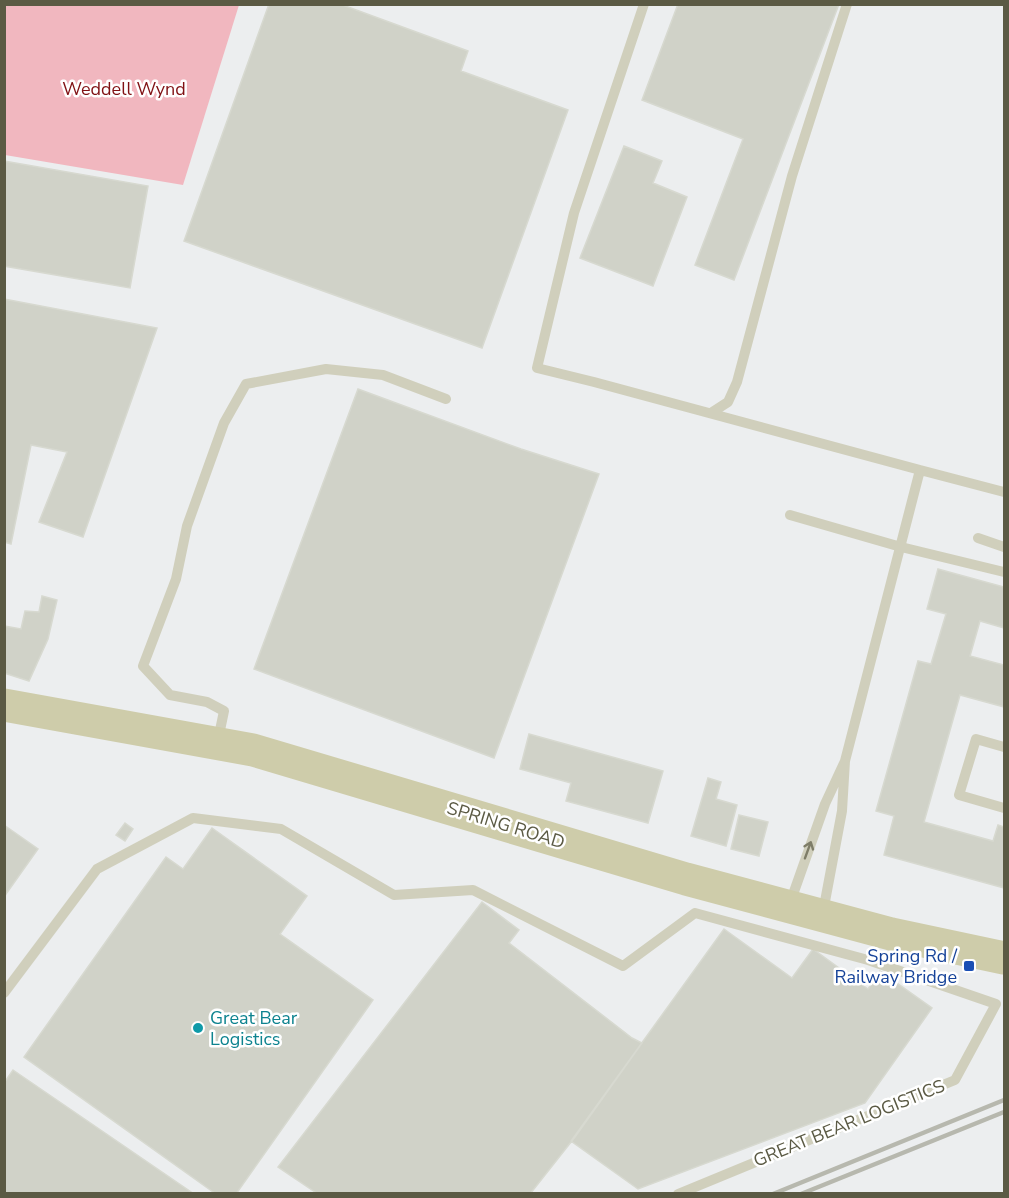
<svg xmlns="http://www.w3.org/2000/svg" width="1009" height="1198" font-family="'Nunito Sans',sans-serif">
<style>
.green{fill:#f1b7bf}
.building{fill:#d0d2c8;stroke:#d7d9d0;stroke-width:1.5}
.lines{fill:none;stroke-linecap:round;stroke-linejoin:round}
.service{stroke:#d0cfbc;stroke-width:10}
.primary{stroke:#ceccaa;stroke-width:33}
.rail{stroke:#b7b8ae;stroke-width:4.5}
.oneway{stroke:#7e7d68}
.transit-dot{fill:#1a4fb4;stroke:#fff;stroke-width:2}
.culture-dot{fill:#0f9aa8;stroke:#fff;stroke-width:2}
.labels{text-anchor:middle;stroke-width:5;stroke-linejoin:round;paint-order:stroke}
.park-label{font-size:18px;fill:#801114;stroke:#fff}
.street-label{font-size:18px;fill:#5b5a44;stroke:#fff}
.transit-label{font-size:18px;fill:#164399;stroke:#fff;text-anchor:end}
.culture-label{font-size:18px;fill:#0d838f;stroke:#fff;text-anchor:start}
</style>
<rect width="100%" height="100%" fill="#eceeef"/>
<!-- green -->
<path class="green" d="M4 5H239L183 185 5 155Z"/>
<!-- building -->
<path class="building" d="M269 4H340L468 51 461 71 568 110 482 348 184 241Z
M678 4H839L734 280 695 265 743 139 642 100Z
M624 146 662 161 653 183 687 197 653 286 580 258Z
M4 161 148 186 130 288 4 266Z
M4 299 157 328 83 537 39 522 67 452 31 445 11 544 4 542Z
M358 389 521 449 599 474 494 758 254 669Z
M938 569 1004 587V628L980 621 970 656 1004 665V707L960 695 924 822 993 841 998 825 1004 827V888L884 855 894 816 876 811 918 661 931 664 946 614 927 609Z
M42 596 57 600 48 639 29 681 4 673V626L21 629 25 611 39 612Z
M529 734 663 771 648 823 566 801 571 783 520 769Z
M708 778 721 782 716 799 737 805 726 846 691 836Z
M739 815 768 822 759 856 731 849Z
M125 823 133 829 125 841 116 835Z
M4 825 38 849 4 897Z
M212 828 307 896 280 934 373 1000 236 1194H216L24 1057 166 857 183 869Z
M482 902 519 930 509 943 632 1038 642 1043 575 1137 530 1194H318L278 1167Z
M724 929 792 978 813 949 868 989 880 971 932 1008 865 1103 638 1189 571 1141Z
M13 1070 194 1194H4V1083Z"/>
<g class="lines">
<!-- service -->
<path class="service" d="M644 4 574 213 537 368 594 382 920 470
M711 413 728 402 737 382 792 176 847 4
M790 515 901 547 1004 572
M978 538 1004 547
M218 740 224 711 207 702 170 695 143 666 176 579 187 526 224 423 246 384 326 369 383 375 446 399
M1004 747 976 739 959 795 1004 808
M845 761 920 470 1004 492
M790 903 825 804 845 761 842 811 823 912
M4 993 97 869 193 818 281 829 394 895 473 890 623 966 695 913 868 960 996 1004 955 1080 678 1194"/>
<!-- primary -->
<path class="primary" d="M4 705 253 750 686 879 891 934 1004 958"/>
<!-- rail -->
<path class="rail" d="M773 1194 1004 1100
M801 1194 1004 1112"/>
</g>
<!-- one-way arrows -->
<defs><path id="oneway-shaft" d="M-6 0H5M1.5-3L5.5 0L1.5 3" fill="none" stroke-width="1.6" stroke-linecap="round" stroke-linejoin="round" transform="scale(1.5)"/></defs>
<use class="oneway" href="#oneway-shaft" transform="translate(808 850) rotate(-70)"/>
<!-- markers -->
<rect class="transit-dot" x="963" y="960" width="12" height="12" rx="3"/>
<circle class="culture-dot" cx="198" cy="1028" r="6"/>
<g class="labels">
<!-- park labels -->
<g class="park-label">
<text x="124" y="95">Weddell Wynd</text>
</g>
<!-- street labels -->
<g class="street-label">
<text transform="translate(506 825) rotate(17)" y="6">SPRING ROAD</text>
<text transform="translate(849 1123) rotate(-22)" y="6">GREAT BEAR LOGISTICS</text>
</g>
<!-- transit labels -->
<g class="transit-label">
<text x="957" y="962">Spring Rd /<tspan x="957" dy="21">Railway Bridge</tspan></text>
</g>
<!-- culture labels -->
<g class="culture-label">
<text x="210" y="1024">Great Bear<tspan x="210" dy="21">Logistics</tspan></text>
</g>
</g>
<!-- border -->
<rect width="1009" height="1198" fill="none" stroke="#5b5a44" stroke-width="12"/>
</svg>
